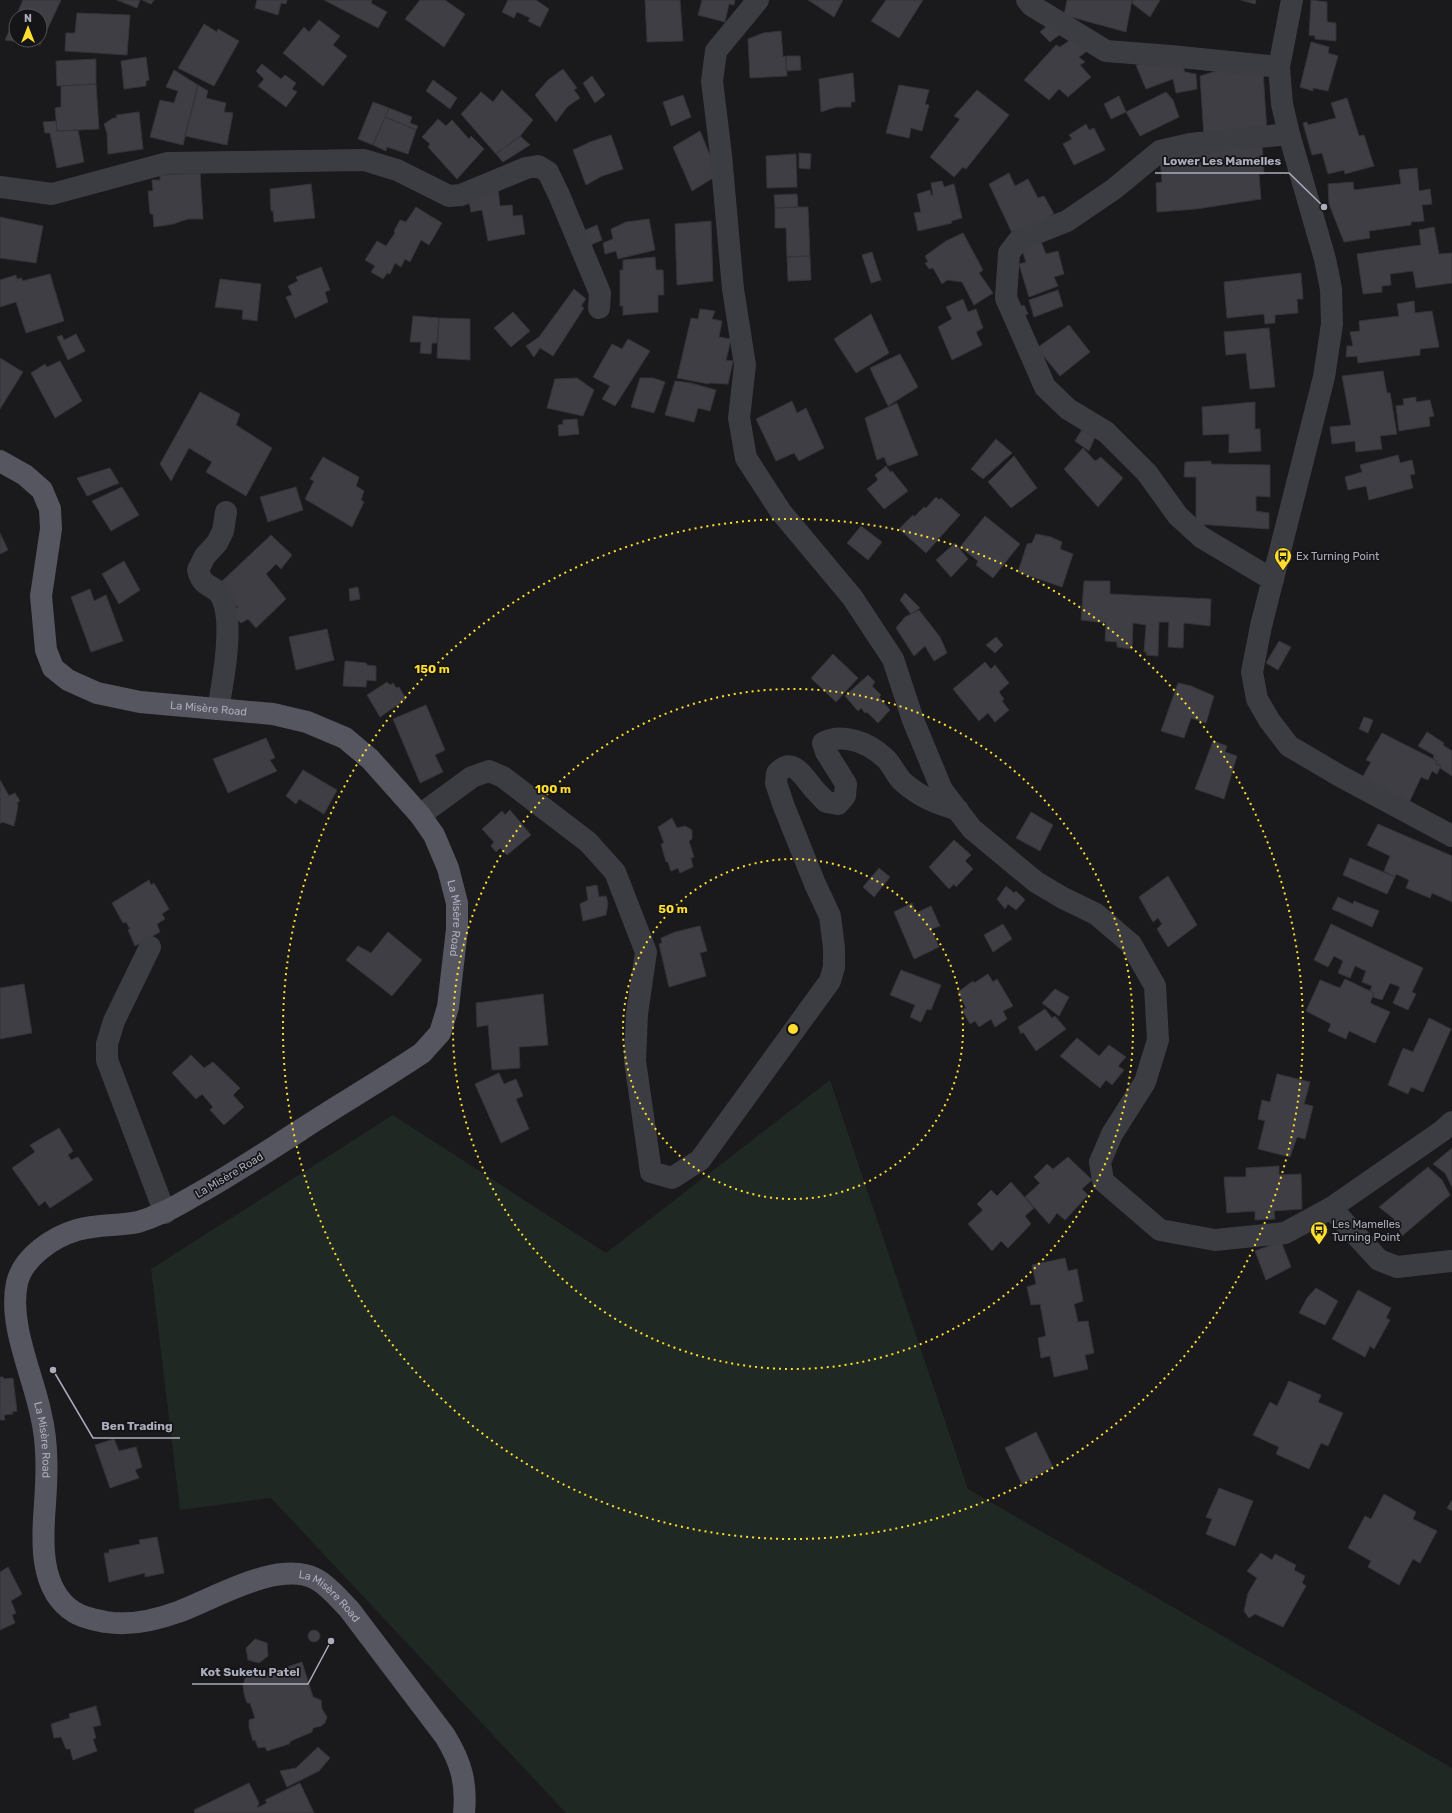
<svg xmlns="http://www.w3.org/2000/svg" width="1452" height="1813" font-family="Rubik,sans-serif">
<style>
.green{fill:#1f2822}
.building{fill:#3f3e44;stroke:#343338}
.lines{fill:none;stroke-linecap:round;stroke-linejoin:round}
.minor{stroke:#3c3c43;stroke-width:22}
.major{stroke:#565661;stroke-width:22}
.ring{fill:none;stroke:#ffde2f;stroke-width:2;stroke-dasharray:2 4}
.labels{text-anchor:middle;stroke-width:3.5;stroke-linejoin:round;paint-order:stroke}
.poi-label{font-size:11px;fill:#abadbc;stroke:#151417;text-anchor:start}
.street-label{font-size:11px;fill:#abadbc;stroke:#151417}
.centre{fill:#ffde2f;stroke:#151417;stroke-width:2}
.ring-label{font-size:12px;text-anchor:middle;font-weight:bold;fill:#ffde2f;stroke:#151417;stroke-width:3.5;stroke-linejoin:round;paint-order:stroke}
.leader{fill:none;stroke:#abadbc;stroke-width:1.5}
.callout-dot{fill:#abadbc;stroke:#151417;stroke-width:1.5}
.callout-label{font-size:12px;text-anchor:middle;font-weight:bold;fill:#abadbc;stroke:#151417;stroke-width:3.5;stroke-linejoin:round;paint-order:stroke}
</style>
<rect width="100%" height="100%" fill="#1a191c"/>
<!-- green -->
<path class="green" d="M830 1080 968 1489 1452 1768V1813H566L271 1498 180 1510 151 1269 393 1115 606 1253Z"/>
<!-- building -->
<path class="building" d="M23 0H61L40 45 5 40 16 16V40H40V16H16Z
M117 0H140L137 8Z
M142 0H154L151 4Z
M257 0H287L286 4 281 3 278 15 255 8Z
M324 0H372L371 3 387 12 378 28Z
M420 0H445L465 14 444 47 405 19Z
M508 0H536L549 9 540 27 528 21 530 18 517 12 514 18 502 12Z
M645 0H680L683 41 647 42Z
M702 0H735L734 5 729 4 725 22 698 15Z
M808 0H843L834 17Z
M886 0H923L899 38 871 21Z
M1067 0H1132L1126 32 1064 15Z
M1133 0H1160L1150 17 1132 3Z
M1241 0H1256L1255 4Z
M1311 0 1327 2V22L1336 23V41L1315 39V36L1309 35Z
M77 13 130 15 127 55 65 51 66 33H75Z
M319 20 340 36 333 45 347 56 323 86 283 53 304 27 309 32Z
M1053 21 1063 32 1050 42 1040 32Z
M204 24 217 32 218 29 239 41 214 86 178 68Z
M781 31 783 57 786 56 787 76 750 78 748 39 763 33Z
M1076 36 1091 48 1079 57 1085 62 1080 65 1091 77 1068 97 1059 89 1049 100 1024 80 1056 45 1060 47Z
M1311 42 1329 47 1328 53 1338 56 1328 91 1313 88V91L1300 87Z
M786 56H800L801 70 786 71Z
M146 57 149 80 146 81V86L124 89 121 61Z
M1171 57 1183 67 1185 72 1196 74 1197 89 1176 93 1173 79 1146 89 1136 65Z
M96 59V84L57 86 56 61Z
M262 64 281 79 285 75 296 83 292 89 297 92 286 107 258 86 264 79 256 71Z
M1230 67 1263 71 1267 133 1204 138 1200 76Z
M563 69 577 88 574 90 580 98 567 107 556 122 535 95 548 80Z
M174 70 198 85 183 145 150 137 160 100 174 103 178 91 166 87Z
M853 73 855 102H851V107H836L821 112 819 79Z
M592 76 605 95 595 103 583 83Z
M433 80 457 98 450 109 426 91Z
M96 84 99 129 57 131 55 108 61 107V86Z
M198 85 208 91 206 98 226 103 224 112 233 113 227 145 185 136Z
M899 85 929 90 925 104 929 105 922 131 911 128 909 138 886 133Z
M502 90 533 120 520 136 496 154 461 114 481 92 493 102Z
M977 90 1009 115 966 169 963 167 954 177 930 157 960 119 954 116Z
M1166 92 1173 100 1179 117 1140 136 1126 112Z
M683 95 691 117 671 126 663 102Z
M1119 96 1126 112 1111 119 1104 104Z
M1347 98 1359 136 1364 135 1374 166 1345 174 1344 170 1328 174 1322 153 1312 155 1303 123 1307 122 1308 125 1336 118 1331 103Z
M373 102 389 108 373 145 358 139Z
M389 108 412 117 410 123 418 126 416 130 385 117Z
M139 112 143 149 108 154 107 133 104 124 113 118H117L116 115Z
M385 117 416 130 408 154 387 147 386 151 373 145Z
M438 119 446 126 452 120 469 139 471 136 484 149 457 179 428 147 430 144 422 137Z
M56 121 57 131 78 130 84 162 57 168 50 133H45L43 122Z
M1086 124 1089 130 1094 128 1105 150 1074 165 1063 144 1072 139 1069 135Z
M700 131 718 175 692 191 673 147Z
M611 135 623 169 602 176 586 185 573 150 590 142Z
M520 136 530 145 503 162 496 154Z
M1262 139 1264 174H1259L1261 199 1196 209 1157 212 1156 183 1162 182 1160 158Z
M799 153 811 154 810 169 799 168Z
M796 154 797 187 767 188 766 156Z
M1417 168 1419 191 1430 189 1432 204 1422 205 1424 221 1411 222V225L1369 231 1370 238 1344 242 1329 204 1328 184 1353 182 1354 190 1401 184 1399 170Z
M200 173 203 219H188L173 224 154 227 153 214H150L148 191H153L152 180H160V175Z
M1009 173 1015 186 1028 179 1038 198 1044 196 1054 214 1013 235 989 184Z
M942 181 944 187 954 184 962 218 951 221 952 223 918 231 914 213 921 212 917 194 930 190 931 195H933L931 183Z
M311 184 315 218 274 222 273 211H271L270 189Z
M498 189 500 206 512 205 513 216 522 215 525 234 488 241 482 210 471 212 468 196Z
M797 194 798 207 775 208 774 195Z
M416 207 442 223 429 245 421 240 410 262 405 259 401 267 395 263 390 274 387 273 383 279 371 272 375 266 365 260 377 241 386 246 395 233 394 231 400 220 406 222Z
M798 207H808L810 256 787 257 786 228H775V208Z
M0 217 43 226 36 263 0 258Z
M649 219 655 250 618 259 616 251 605 254 603 243 613 239 611 229 626 222Z
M711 221 713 281 677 285 675 224Z
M597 225 602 240 586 247 581 232Z
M1434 227 1439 254 1452 253V283L1416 288 1413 271 1390 274 1391 285 1382 286V292L1363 294 1357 254 1421 245 1419 230Z
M963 233 983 270 979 273 993 293 974 305 962 282 947 280 942 284 933 268 929 269 925 263 928 262 925 256 946 241Z
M1039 237 1046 254 1058 251 1064 274 1054 277 1058 286 1029 297 1019 264 1026 262 1022 250Z
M872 252 881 280 871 283 862 255Z
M810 256 811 280 788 281 787 257Z
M655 257 656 270H663L664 295H658V312L623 315V306H620V270H623V260Z
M321 267 330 290 325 292 328 302 295 318 286 297 292 295 288 286 298 281 296 277Z
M1301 273 1303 299H1297L1298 313 1275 315V323L1265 324 1264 314 1227 318 1224 282Z
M50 274 64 321 26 333 16 302 0 307V280L16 275 17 279 22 278V281Z
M220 279 261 284 257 321 242 319 243 310 215 307Z
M574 289 586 299 581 306 584 308 553 356 540 348 534 357 526 346 539 337Z
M1058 290 1063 306 1034 317 1029 300Z
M963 299 968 312 976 309 983 328 976 332 982 345 952 360 938 327 952 319 946 307Z
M1414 301 1415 313 1432 311 1439 347 1420 349V355L1358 363 1357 356 1346 357 1347 346H1353L1350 332 1360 331 1359 321 1399 316 1397 304Z
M1024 305 1028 314 1020 317 1017 309Z
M700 309 715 311 712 319 722 321 719 337 731 339 726 360 733 361 728 384 709 383V384L677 378 691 318 698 319Z
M513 312 530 331 511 347 494 328Z
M871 314 889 353 856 373 834 339Z
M413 316 439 318 437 343H432L431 354 420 353 421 342H410Z
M439 318 470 319V360L437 358Z
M1069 325 1090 352 1060 376 1037 348Z
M1269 328 1275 387 1250 389 1246 353 1226 355 1224 332Z
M76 334 85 351 68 360 57 337 62 335 64 340Z
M628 339 650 351 615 406 602 399 610 386 593 377 612 344 622 349Z
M900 354 918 387 888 406 870 368Z
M0 358 23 372 0 409Z
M60 361 82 401 55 418 31 373 45 364 47 367Z
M1383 371 1387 393H1390L1397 434 1380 436 1382 449 1356 452 1355 441 1332 444 1330 427 1351 425 1342 376Z
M577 378 594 390 583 416 547 408 555 379Z
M640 378H653L665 382 654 413 631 407Z
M675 381 691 383 716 390 710 411 698 408 694 422 665 415Z
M200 392 240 414 236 425 272 448 246 496 206 472 212 462 189 448 171 481 160 464Z
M1416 397V402L1430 400 1434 416 1429 417 1430 426 1399 431 1396 406 1404 405 1403 399Z
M792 401 797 413 806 408 824 448 799 461 794 453 776 461 756 419Z
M1255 402V429H1260L1261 451 1229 453V434L1203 435 1202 407Z
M897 403 918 455 888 466 884 457 877 460 865 418Z
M577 419 579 434 559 436 558 425 563 424V420Z
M1083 428 1095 437 1089 451 1075 441Z
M996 439 1012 453 983 479 971 469Z
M1083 448 1095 461 1101 457 1123 478 1098 507 1064 469Z
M1398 455 1400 463 1412 460 1415 474 1410 475 1413 488 1369 500 1366 486 1348 490 1345 477 1362 472 1360 465Z
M1014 456 1037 488 1011 508 988 482Z
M323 457 359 477 356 486 364 491 361 500 364 502 352 527 305 499 314 481 310 479Z
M1211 461V464L1270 465V497L1256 496V511L1269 513V529L1196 524V477H1184L1185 462Z
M886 466 890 472 892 471 908 491 884 509 867 489 878 480 875 475Z
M110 468 119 483 87 496 77 478Z
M122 487 139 515 111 531 92 501Z
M296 487 303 510 268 522 260 497Z
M936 497 939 500 941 498 960 515 926 553 899 529 913 515 914 517 924 507 926 508Z
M985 516 1020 544 993 578 976 565 978 561 960 547Z
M861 526 882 542 868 560 847 543Z
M0 533 8 550 0 554Z
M1036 534 1051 537 1062 542 1060 549 1073 554 1062 587 1018 572 1027 544 1032 543Z
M271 535 292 555 281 569 276 564 266 574 286 599 256 628 248 619 241 623 237 620 236 609 238 608 220 583Z
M955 543 968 559 951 577 936 560Z
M124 561 140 590 119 604 102 574Z
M1084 581H1110V594L1211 599 1210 626 1184 623 1183 648 1168 647 1169 622H1159L1158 656 1146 655 1147 652H1144L1146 625 1133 623 1132 649 1117 647V642L1105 641 1106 623 1081 620Z
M358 587 360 599 350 601 349 589Z
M90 589 94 601 106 595 123 641 91 652 71 597Z
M905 593 920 608 911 614 900 600Z
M919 610 940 637 947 653 934 661 925 646 914 656 896 628 905 617Z
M327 629 334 660 296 670 289 637Z
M996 637 1003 645 995 653 986 645Z
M1279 641 1291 647 1278 670 1266 663Z
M833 654 858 678 836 702 811 678Z
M346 661 366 663 367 665 376 666V681L367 680 366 687 343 686 345 662Z
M985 662 991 669 995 665 1009 683 999 692 1004 699 1002 701 1009 710 995 722 988 713 979 721 953 689Z
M868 675 875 682 872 686 881 695 879 697 890 710 878 723 867 712 865 713 861 708 858 711 845 696Z
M387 682 390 685 393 683 396 688 399 687 406 699 380 717 367 695Z
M1178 683 1191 686 1214 696 1206 723 1191 718 1184 738 1161 731Z
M426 705 445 750 435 755 443 772 420 783 393 719Z
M1364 717 1373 720 1368 733 1359 729Z
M1427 732 1444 743 1443 745 1452 751V776L1440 768 1441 766 1436 764 1437 761 1433 759 1434 755 1418 746Z
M1382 733 1437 761 1436 764 1441 766 1437 774 1432 771 1428 780 1421 777 1408 805 1361 780 1371 762 1366 760Z
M266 738 275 758 270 760 277 771 228 793 213 759Z
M1213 741 1227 746 1225 752 1237 756 1224 799 1195 789Z
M303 770 337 790 324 814 299 799 296 804 286 796Z
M0 780 9 796 15 793 20 801 17 803 18 806 14 826 2 822 0 824Z
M510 810 531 835 507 855 500 848 496 852 491 846 494 842 482 829 502 811 505 815Z
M1031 812 1053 825 1040 851 1016 838Z
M672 818 677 828 685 826 692 830V839L689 841 694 857 691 858 693 867 680 873 678 868 671 871 668 862H666L661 844 664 843 658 827Z
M1378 824 1452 856V902L1432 893 1430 898 1406 888 1409 880 1396 874 1395 877 1384 871 1390 856 1367 845Z
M954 840 971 855 965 861 973 869 956 887 954 884 949 889 929 867Z
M1350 858 1395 877 1387 894 1343 875Z
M879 868 890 877 874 897 863 887Z
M1168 876 1197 925 1168 947 1157 929 1162 924 1158 918 1153 922 1139 897Z
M149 880 151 885 154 883 169 909 162 914 165 919 157 924 160 932 135 946 128 930 130 929 126 922 123 923 112 903Z
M597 885 599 897 606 896 608 903 606 915 583 921 580 904 588 900 586 887Z
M1006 886 1014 893 1016 891 1025 900 1016 910 1008 904 1005 909 997 899Z
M1338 897 1353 904 1354 901 1379 911 1372 927 1332 909Z
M912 903 916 913 931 906 940 926 931 929 939 947 914 959 894 912Z
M1003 924 1012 939 993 952 984 935Z
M1331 924 1423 968 1412 992 1416 994 1408 1010 1393 1003 1400 987 1390 983 1382 1000 1373 997 1374 993 1370 991 1372 986 1362 982 1366 971 1355 966 1350 978 1338 973 1343 961 1334 956 1328 967 1314 960Z
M700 926 707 951 700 953 706 976 669 987 659 944 662 943 661 938 675 932Z
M388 932 422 960 392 996 346 960 358 946 371 953Z
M901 970 941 985 931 1010 927 1009 921 1022 910 1017 915 1005 890 995Z
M988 974 993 982 997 979 1013 1006 1003 1011 1007 1019 995 1027 991 1019 979 1027 975 1021 970 1024 962 1010 966 1008 958 992 973 981 974 983Z
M1345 979 1374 993 1370 1003 1390 1012 1375 1043 1349 1031 1346 1039 1328 1031 1331 1024 1306 1011 1320 980 1340 988Z
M24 984 32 1033 0 1039V988Z
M1055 989 1069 997 1059 1016 1042 1003Z
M543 994 548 1045 519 1047 520 1068 492 1070 488 1025 477 1027 476 1003Z
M1045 1009 1052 1018 1055 1016 1066 1029 1036 1051 1023 1032 1021 1034 1018 1027Z
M1429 1018 1451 1029 1423 1092 1411 1087 1408 1094 1388 1085 1403 1048 1413 1052Z
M1077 1038 1099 1056 1109 1045 1126 1057 1118 1066 1124 1070 1112 1085 1106 1080 1100 1088 1060 1056Z
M191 1055 204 1068 213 1062 240 1088 233 1095 244 1107 224 1125 210 1110 213 1107 202 1094 196 1099 172 1073Z
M499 1073 504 1084 516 1079 523 1096 516 1099 529 1129 501 1143 475 1084Z
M1277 1074 1310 1082 1304 1104 1313 1106 1305 1139 1297 1137 1290 1157 1258 1149 1265 1121 1258 1119 1262 1100 1270 1102Z
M59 1128 73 1151 68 1155 71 1160 78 1157 93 1180 50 1208 45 1201 39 1206 12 1168 35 1152 30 1145Z
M1452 1148V1187L1445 1173 1433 1164Z
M1068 1157 1092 1180 1082 1189 1088 1195 1065 1220 1057 1213 1049 1224 1025 1197 1040 1183 1034 1177 1047 1164 1053 1169Z
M1279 1166V1175L1301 1174 1302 1209 1274 1211 1275 1219 1255 1220V1211L1227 1213 1224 1177H1246V1168Z
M1428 1167 1442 1180 1450 1195 1402 1236 1394 1219 1379 1207Z
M1011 1182 1034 1208 1025 1216 1031 1224 1008 1248 1001 1241 992 1251 968 1224 983 1210 977 1204 991 1190 997 1196Z
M1281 1241 1291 1267 1266 1280 1255 1251Z
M1065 1258 1068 1271 1077 1269 1083 1301 1074 1304 1078 1322 1088 1321 1094 1353 1085 1355 1088 1369 1054 1377 1050 1356 1041 1358 1038 1338 1046 1336 1040 1304 1031 1305 1027 1287 1036 1284 1032 1265Z
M1316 1288 1338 1301 1325 1325 1299 1313 1307 1298Z
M1358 1290 1391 1308 1386 1318 1390 1320 1374 1349 1370 1346 1365 1357 1332 1339Z
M0 1377H3L4 1379 13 1378 17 1411 12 1412 13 1414 4 1415 5 1420H0Z
M1289 1381 1321 1395 1318 1402 1343 1413 1328 1446 1321 1443 1309 1469 1276 1454 1279 1447 1253 1435 1270 1402 1277 1406Z
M1036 1432 1053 1467 1022 1484 1005 1448Z
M114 1439 119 1451 136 1447 142 1467 135 1470 139 1478 110 1488 95 1445Z
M1219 1488 1253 1501 1235 1546 1206 1534 1212 1519 1206 1517Z
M1384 1494 1416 1512 1413 1519 1437 1531 1420 1563 1413 1559 1399 1585 1368 1567 1371 1561 1348 1548 1365 1516 1371 1519Z
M1452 1500V1511L1447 1508Z
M157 1537 164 1573 145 1577V1573L109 1582 104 1553H109V1550L140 1544 139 1540Z
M1261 1553 1272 1560 1275 1554 1296 1565 1294 1570 1305 1576 1302 1583 1306 1586 1283 1627 1255 1614 1249 1618 1244 1611 1248 1593 1257 1578 1247 1571Z
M8 1567 22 1594 11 1601 16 1613 12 1615 15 1623 0 1630V1572Z
M308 1636a6 6 0 1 1 12 0a6 6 0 1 1-12 0Z
M255 1639 267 1643 268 1656 259 1663 248 1660 246 1648Z
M302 1662 313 1697 321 1700 322 1709 327 1717 325 1723 321 1726 313 1728 312 1732 291 1741 289 1744 267 1751 265 1747 258 1748 255 1740 253 1741 249 1727V1720L255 1718 250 1703H247L244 1694 243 1685 247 1672 252 1669 257 1671 256 1674 260 1676Z
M96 1706 101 1725 93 1727 96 1738 93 1739 97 1751 73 1760 70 1749H66L61 1737 54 1738 51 1724 70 1718 69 1714Z
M318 1747 330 1758 319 1771 287 1787 280 1771 296 1768Z
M249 1783 259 1803 257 1808 267 1803 265 1800 300 1783 314 1813H195L194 1810Z"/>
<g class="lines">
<!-- minor -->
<path class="minor" d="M758 0 716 51 712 81 721 155 733 289 745 365 739 418 746 458 781 512 852 597 893 659 913 720 942 790 972 829 1036 882 1063 898 1096 914 1131 944 1155 986 1158 1040 1145 1082 1112 1134 1100 1162 1103 1181 1160 1230 1215 1240 1285 1233 1331 1208 1442 1131 1452 1122
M1027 0 1031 5 1106 51 1171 56 1279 67
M1292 0 1279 67 1282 104 1289 134 1325 259 1331 289 1332 324 1324 377 1261 626 1252 672 1257 699 1269 720 1289 746 1340 776 1452 836
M0 187 52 194 167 163 364 160 397 170 449 196 461 195 526 168 538 166 548 172 559 195 600 293 599 308
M1273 580 1201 537 1178 516 1147 473 1106 432 1068 409 1045 387 1006 298 1009 253 1019 240 1067 221 1114 189 1160 151 1190 144 1289 134
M218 709C223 682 235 620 221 596 215 584 203 590 198 570L205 556 217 543 223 531 226 512
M420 815 472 777 489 771 503 777 588 842 615 872 646 952 637 1014 635 1061 651 1172 672 1178 700 1160 830 981 834 967V948L830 916 815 884 783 804 776 783 777 773C793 756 803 776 813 788 817 793 822 797 826 802L838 804 845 796 846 784 826 752 823 743C843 732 869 743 885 758 892 764 896 776 903 782 921 798 936 803 958 810
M150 947 114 1021 107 1044V1060L165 1213
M1331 1208 1379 1260 1397 1267 1452 1261"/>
<!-- major -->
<path class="major" id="s1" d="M0 461 25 475 42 490 50 509 51 529 41 596 46 650 53 668 68 680 97 693 140 702 273 714 307 722 345 738 370 759 420 815 434 835 448 868 457 903V929L448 1007 440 1033 422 1053C382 1080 340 1104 299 1131 266 1152 233 1174 199 1193 186 1200 173 1209 159 1214 153 1217 145 1220 138 1222 119 1226 96 1224 77 1230 53 1237 23 1257 17 1283 8 1324 33 1375 41 1415 48 1444 47 1474 45 1504 42 1540 39 1590 74 1612 83 1618 96 1620 106 1622 129 1626 156 1620 178 1612 214 1599 278 1559 316 1579 329 1586 339 1599 349 1609L445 1736C461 1762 467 1783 464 1813"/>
</g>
<!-- distance rings -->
<g class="ring">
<circle cx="793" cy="1029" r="170"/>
<circle cx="793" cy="1029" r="340"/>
<circle cx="793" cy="1029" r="510"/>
</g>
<!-- icons -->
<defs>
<g id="bus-pin" transform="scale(0.9)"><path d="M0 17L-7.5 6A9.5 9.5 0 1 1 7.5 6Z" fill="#ffde2f" stroke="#151417"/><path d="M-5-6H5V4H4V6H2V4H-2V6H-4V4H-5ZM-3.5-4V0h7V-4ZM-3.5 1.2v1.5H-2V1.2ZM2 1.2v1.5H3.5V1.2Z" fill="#111"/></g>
</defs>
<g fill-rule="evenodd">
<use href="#bus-pin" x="1283" y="556"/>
<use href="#bus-pin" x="1319" y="1230"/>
</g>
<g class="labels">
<!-- poi labels -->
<g class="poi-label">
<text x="1296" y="560">Ex Turning Point</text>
<text x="1332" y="1228">Les Mamelles<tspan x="1332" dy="13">Turning Point</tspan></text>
</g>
<!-- street labels -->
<g class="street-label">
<text dy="4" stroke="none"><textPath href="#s1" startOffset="397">La Misère Road</textPath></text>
<text dy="4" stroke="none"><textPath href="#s1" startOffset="757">La Misère Road</textPath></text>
<text transform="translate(229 1175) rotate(-31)" y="4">La Misère Road</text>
<text dy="4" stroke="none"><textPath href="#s1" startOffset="1537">La Misère Road</textPath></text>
<text dy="4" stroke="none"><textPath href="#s1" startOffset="1993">La Misère Road</textPath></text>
</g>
</g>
<circle cx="793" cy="1029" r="6" class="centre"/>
<g class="ring-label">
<text x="432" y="673">150 m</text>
<text x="553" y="793">100 m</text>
<text x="673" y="913">50 m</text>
</g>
<!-- callouts -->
<path class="leader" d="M1324 207L1289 173H1155M53 1370L93 1438H180M331 1641L308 1684H192"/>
<g class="callout-dot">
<circle cx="1324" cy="207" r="4"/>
<circle cx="53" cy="1370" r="4"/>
<circle cx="331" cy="1641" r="4"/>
</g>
<g class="callout-label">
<text x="1222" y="165">Lower Les Mamelles</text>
<text x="137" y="1430">Ben Trading</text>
<text x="250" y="1676">Kot Suketu Patel</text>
</g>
<!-- north arrow -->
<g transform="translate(28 28)"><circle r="19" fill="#151417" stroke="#515159"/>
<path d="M0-3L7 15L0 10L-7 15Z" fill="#ffde2f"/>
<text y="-6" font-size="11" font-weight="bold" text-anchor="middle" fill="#abadbc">N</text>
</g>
</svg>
